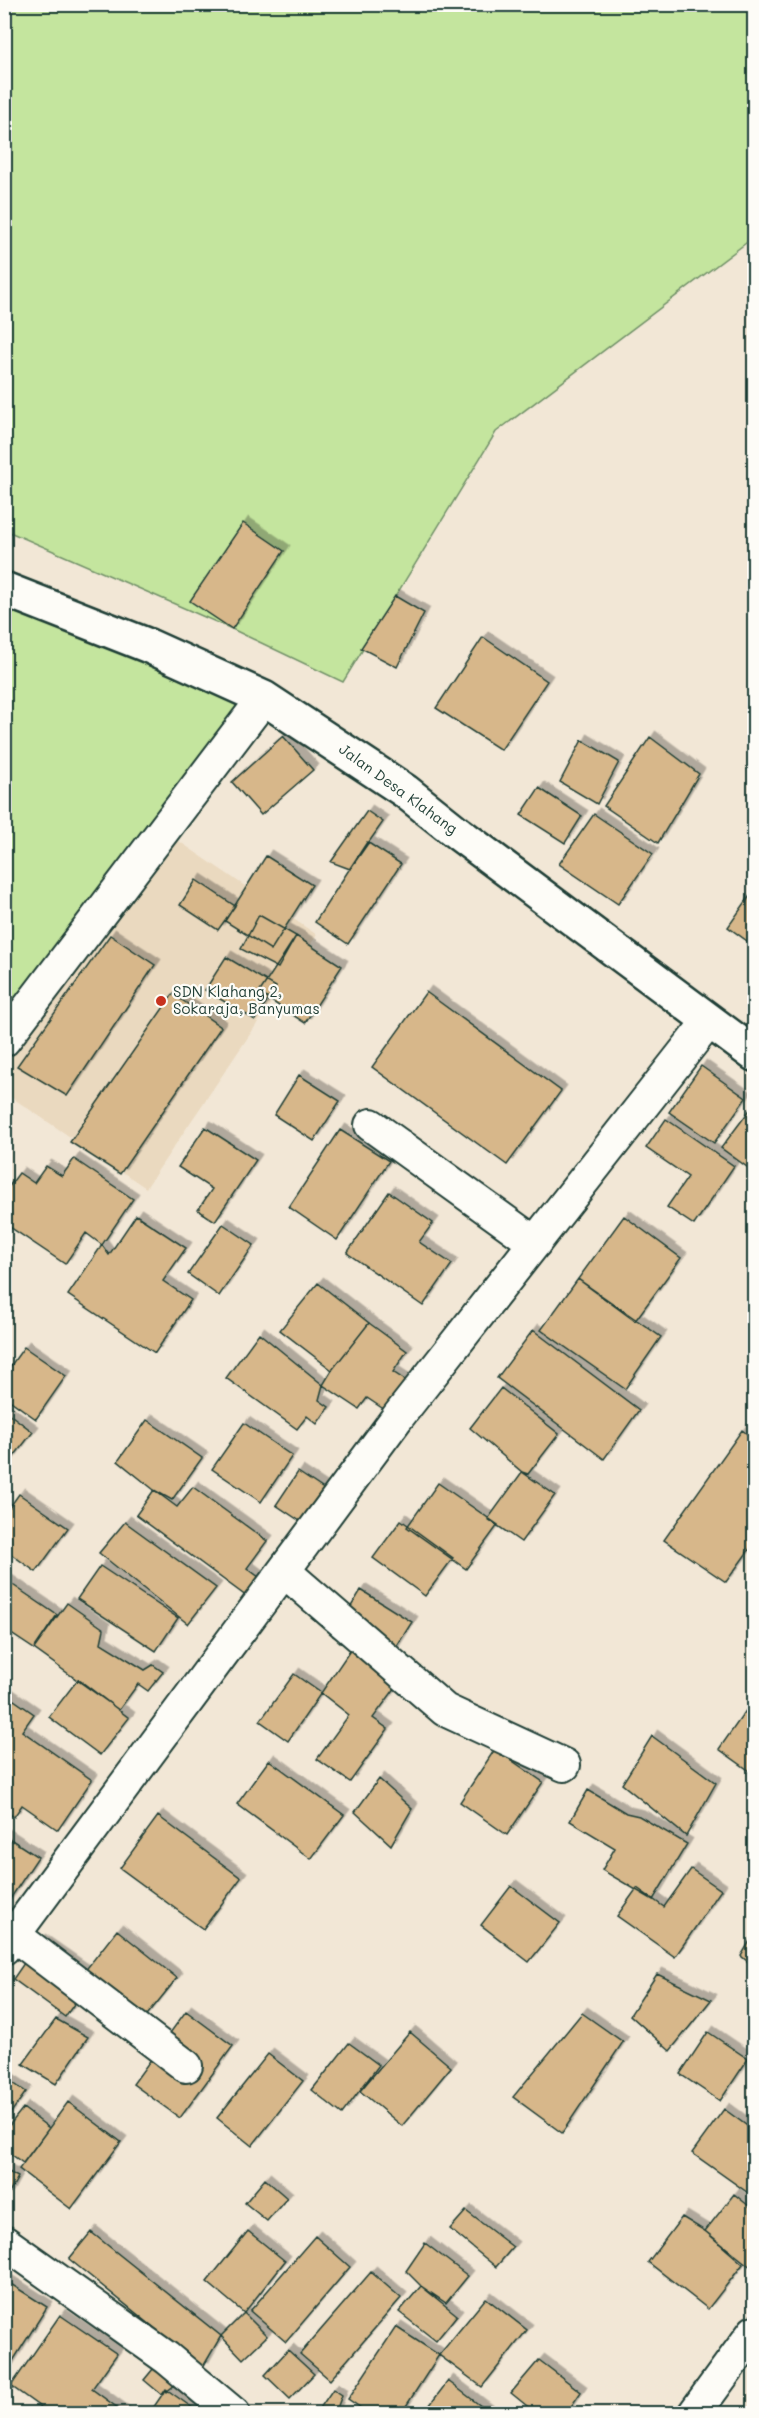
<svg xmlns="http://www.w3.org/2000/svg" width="759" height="2418" font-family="Mali,sans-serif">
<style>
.built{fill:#ead9bf}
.green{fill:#c4e59e;stroke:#729169;stroke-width:1.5}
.building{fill:#d7b78a;stroke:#1f3d34;stroke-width:1.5;filter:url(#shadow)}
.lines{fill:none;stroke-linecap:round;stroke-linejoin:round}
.minor-casing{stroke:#1f3d34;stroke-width:36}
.tertiary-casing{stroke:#1f3d34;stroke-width:38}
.minor{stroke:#fdfcf7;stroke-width:32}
.tertiary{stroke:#fdfcf7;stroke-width:33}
.poi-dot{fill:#c8321e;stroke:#fdfcf7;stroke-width:2}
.labels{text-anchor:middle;stroke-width:4.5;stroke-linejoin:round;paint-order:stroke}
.street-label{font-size:15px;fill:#1f3d34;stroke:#fdfcf7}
.poi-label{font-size:15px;fill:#1f3d34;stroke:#fdfcf7;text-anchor:start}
</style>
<defs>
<filter id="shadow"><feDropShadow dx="5.5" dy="-5.5" stdDeviation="0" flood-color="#0004"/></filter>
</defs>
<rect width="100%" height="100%" fill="#f2e7d6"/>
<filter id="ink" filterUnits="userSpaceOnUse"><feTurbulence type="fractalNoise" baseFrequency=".0167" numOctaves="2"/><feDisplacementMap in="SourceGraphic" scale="12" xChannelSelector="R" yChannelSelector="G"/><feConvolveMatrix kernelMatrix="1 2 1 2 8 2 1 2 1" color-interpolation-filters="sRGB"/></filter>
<g filter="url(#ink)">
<!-- built -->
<path class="built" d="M164 831 317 935 146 1188 5 1093V1066Z"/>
<!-- green -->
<path class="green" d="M5 5H754V237L496 432 343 682 232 629 5 530Z
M5 598 251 701 5 1013Z"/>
<!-- building -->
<path class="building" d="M243 523 284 551 232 629 190 601Z
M395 596 424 613 397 667 361 648Z
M483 637 547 681 501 750 436 708Z
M283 736 313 770 261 815 232 782Z
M650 737 699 774 658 843 604 806Z
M582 740 619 762 597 804 560 782Z
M539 788 582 816 565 843 521 815Z
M367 811 383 822 350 869 331 862Z
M594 814 653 854 618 904 559 864Z
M367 842 401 864 348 944 315 922Z
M266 856 312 885 271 950 225 921Z
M196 880 235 906 218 930 180 905Z
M754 890V946L728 927Z
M259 915 296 936 278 968 241 949Z
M110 935 155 965 67 1096 17 1066Z
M296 936 342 966 305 1023 259 993Z
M226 957 276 987 255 1020 205 990Z
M426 992 561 1091 507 1165 372 1067Z
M173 994 221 1027 120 1174 70 1142Z
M701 1066 746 1098 714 1143 669 1112Z
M299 1075 340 1101 314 1141 274 1115Z
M752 1107 754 1109V1172L721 1148Z
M666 1119 734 1166 694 1225 667 1207 688 1177 646 1148Z
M205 1127 256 1160 215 1221 198 1210 212 1189 178 1167Z
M340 1130 389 1161 337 1240 289 1207Z
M74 1159 133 1199 102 1245 86 1233 65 1264 4 1223V1193L19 1173 34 1183 46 1166 62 1176Z
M389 1192 433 1223 419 1242 452 1264 423 1306 347 1253Z
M136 1215 186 1248 163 1281 191 1300 155 1353 68 1295 102 1245 109 1255Z
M624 1216 681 1258 635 1321 578 1279Z
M223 1224 254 1245 219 1296 188 1274Z
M578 1279 661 1337 625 1389 541 1330Z
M318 1283 369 1323 332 1370 280 1330Z
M369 1323 407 1351 393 1372 417 1388 397 1418 367 1398 359 1409 323 1385 332 1370Z
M533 1330 639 1410 604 1459 497 1378Z
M259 1333 323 1385 319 1400 329 1407 317 1424 307 1416 297 1429 226 1378Z
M24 1347 66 1376 36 1419 4 1396V1375Z
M501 1388 559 1434 528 1474 522 1472 470 1428Z
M4 1410 33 1432 4 1469Z
M147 1420 202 1458 172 1500 154 1490 118 1461Z
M244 1423 292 1456 261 1502 212 1469Z
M742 1430 754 1439V1543L726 1582 664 1540Z
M298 1472 328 1492 306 1525 276 1505Z
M522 1472 555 1495 521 1542 488 1519Z
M438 1483 498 1525 466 1569 407 1527Z
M193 1487 267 1541 247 1568 272 1587 258 1605 136 1515 154 1490 177 1507Z
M19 1494 68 1528 36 1572 4 1549V1515Z
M401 1520 453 1558 425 1596 373 1558Z
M125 1522 216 1588 188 1624 99 1553Z
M100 1566 178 1618 156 1651 77 1599Z
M4 1579 57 1615 34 1649 4 1629Z
M361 1590 412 1622 383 1668 333 1636Z
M67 1603 104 1629 101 1643 145 1670 153 1665 163 1672 148 1691 138 1684 119 1710 34 1649Z
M351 1649 399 1683 373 1718 388 1729 350 1782 317 1759 349 1715 321 1693Z
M294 1674 321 1693 288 1741 260 1721Z
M78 1679 129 1718 100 1755 49 1717Z
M4 1693 34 1714 22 1731 92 1780 58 1830 22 1805 14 1817 4 1810Z
M747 1709 754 1714V1774L719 1749Z
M652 1736 716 1783 686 1836 622 1784Z
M495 1749 543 1782 507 1835 460 1802Z
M269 1760 344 1815 311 1859 237 1804Z
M379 1779 412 1809 391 1845 355 1812Z
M588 1790 626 1813 639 1816 687 1844 653 1900 602 1870 615 1848 570 1821Z
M158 1816 241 1878 203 1929 120 1868Z
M4 1835 38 1857 4 1908Z
M691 1869 721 1890 675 1957 617 1916 637 1888 664 1907Z
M511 1886 560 1923 529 1962 481 1925Z
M117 1930 177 1978 144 2019 84 1972Z
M754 1934V1967L741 1956Z
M40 1940 93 1977 65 2017 13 1979Z
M657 1974 711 2000 670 2051 630 2015Z
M186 2011 233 2046 180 2118 133 2084Z
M582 2013 623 2042 562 2133 513 2097Z
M56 2019 88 2037 56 2084 23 2064Z
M410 2032 451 2067 402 2126 360 2091Z
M708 2032 748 2059 720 2101 680 2074Z
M349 2043 379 2065 342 2114 312 2090Z
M268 2054 303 2081 252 2146 217 2118Z
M4 2077 26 2092 4 2122Z
M68 2102 121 2142 71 2209 19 2169Z
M23 2108 49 2128 23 2163 4 2149V2132Z
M724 2109 754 2131V2197L692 2153Z
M5 2170 18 2177 7 2197 4 2196Z
M265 2179 287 2198 267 2221 245 2203Z
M734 2194 754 2210V2265L752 2268 705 2231Z
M466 2211 513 2247 496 2267 450 2229Z
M682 2217 705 2231 743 2264 708 2309 648 2262Z
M248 2231 285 2261 244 2313 207 2282Z
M91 2232 221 2336 203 2367 69 2259Z
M315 2236 350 2267 286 2342 250 2311Z
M425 2243 468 2276 446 2303 421 2286 406 2271Z
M371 2272 401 2298 330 2380 300 2354Z
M6 2281 47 2307 6 2372 4 2371Z
M421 2286 457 2315 436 2341 399 2312Z
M486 2298 527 2330 482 2387 439 2355Z
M244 2313 267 2336 243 2359 221 2336Z
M60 2315 117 2354 92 2389 126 2414H50L11 2386Z
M396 2327 439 2355 401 2414H370L348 2399Z
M288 2350 314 2374 290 2399 265 2375Z
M539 2360 581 2392 566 2414H537L511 2393Z
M158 2363 180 2381 162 2395 144 2380Z
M448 2381 490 2413 423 2414Z
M166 2389 201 2414H149Z
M333 2389 342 2395 335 2414H316Z"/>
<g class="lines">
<!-- minor casing -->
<g class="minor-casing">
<path id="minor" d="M4 1040 264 698
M371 1125 535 1243
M284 1571 445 1710 564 1765
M14 1935 186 2066
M4 1948 397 1418 709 1021
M4 2242 167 2358 234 2414
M694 2414 754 2332"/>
</g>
<!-- tertiary casing -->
<g class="tertiary-casing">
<path id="tertiary" d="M4 589 149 646 264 698 405 791 459 834 754 1054"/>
</g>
<!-- minor -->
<use href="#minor" class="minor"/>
<!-- tertiary -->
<use href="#tertiary" class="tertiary"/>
</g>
</g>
<!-- markers -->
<circle class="poi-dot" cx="161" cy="1001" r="6"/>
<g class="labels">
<!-- street labels -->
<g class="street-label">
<text transform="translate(398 789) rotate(36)" y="5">Jalan Desa Klahang</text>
</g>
<!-- poi labels -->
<g class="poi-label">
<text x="173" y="997">SDN Klahang 2,<tspan x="173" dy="17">Sokaraja, Banyumas</tspan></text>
</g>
</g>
<!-- margin -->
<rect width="759" height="2418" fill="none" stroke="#fdfcf7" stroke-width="24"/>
<rect x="12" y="12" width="735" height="2394" fill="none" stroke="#1f3d34" stroke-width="2" filter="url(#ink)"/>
</svg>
